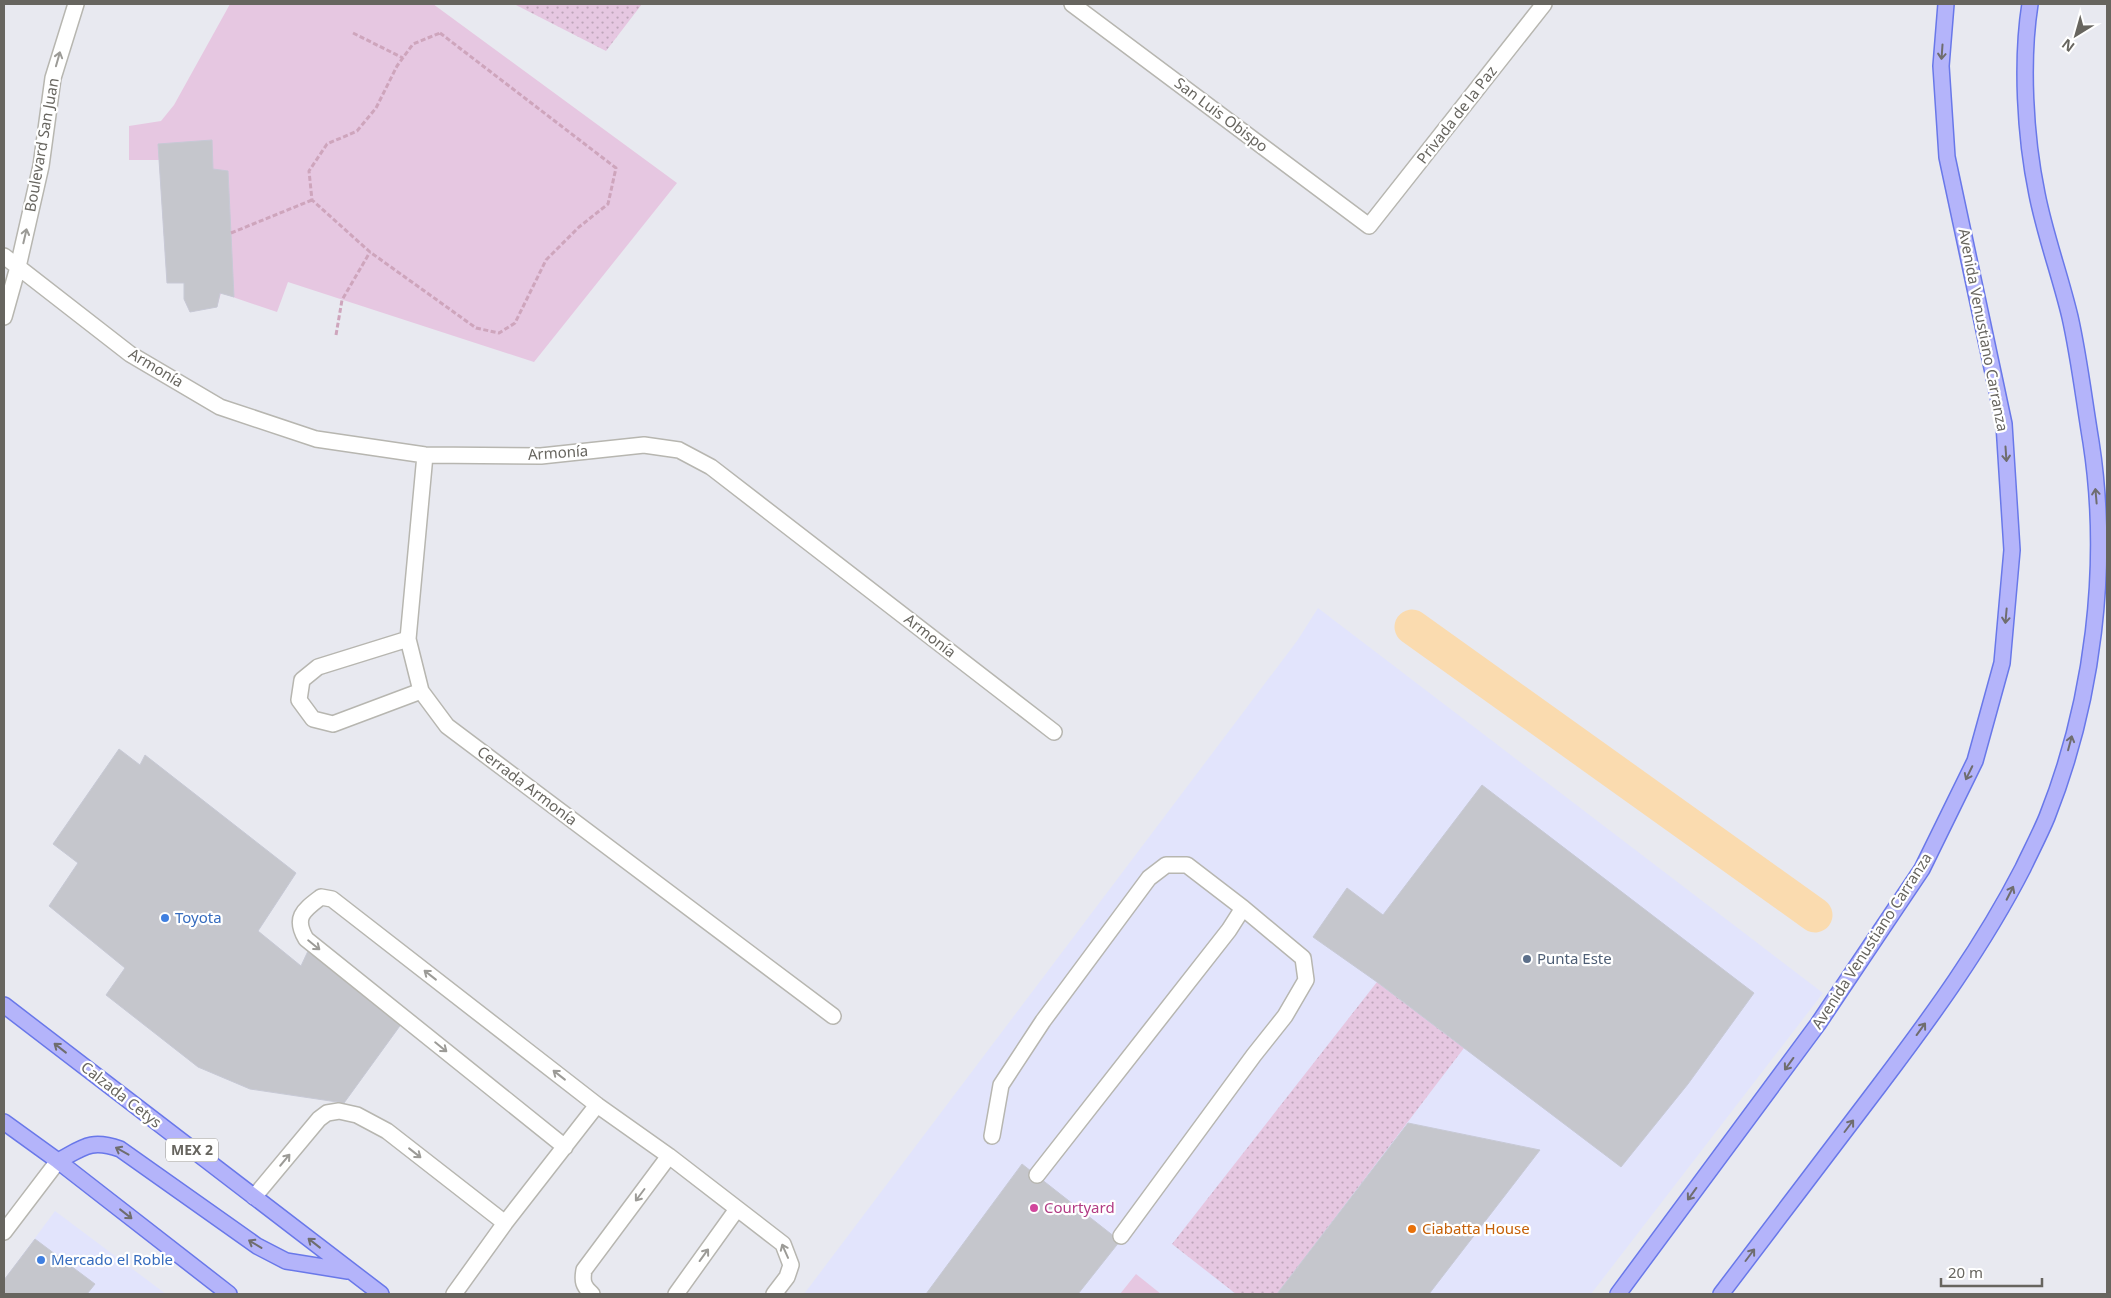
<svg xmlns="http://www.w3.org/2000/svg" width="2111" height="1298" font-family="'Noto Sans',sans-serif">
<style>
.commercial{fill:#e2e4fc}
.green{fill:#e6c7e1}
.park{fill:url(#park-dots)}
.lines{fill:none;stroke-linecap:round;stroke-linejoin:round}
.canal{stroke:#fadbaf;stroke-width:35}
.building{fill:#c5c6cc;stroke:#c7c9d5}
.minor-casing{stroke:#b7b6b0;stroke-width:18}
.major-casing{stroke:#6978e9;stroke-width:18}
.path{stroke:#cea5bc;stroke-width:3;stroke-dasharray:5 2.5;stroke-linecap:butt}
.minor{stroke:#fff;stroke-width:15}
.major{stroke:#b4b4fa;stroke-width:15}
.oneway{stroke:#6f6d6e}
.oneway2{stroke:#9c9b97}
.shop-dot{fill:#3f7fe0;stroke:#fff;stroke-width:2}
.service-dot{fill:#5c6f8a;stroke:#fff;stroke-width:2}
.hotel-dot{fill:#d1479c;stroke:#fff;stroke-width:2}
.food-dot{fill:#e8710a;stroke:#fff;stroke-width:2}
.labels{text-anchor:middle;stroke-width:4.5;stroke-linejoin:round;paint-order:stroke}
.shield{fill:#fff;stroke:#95938f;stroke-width:1}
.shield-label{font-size:14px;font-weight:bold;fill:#67655f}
.street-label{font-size:15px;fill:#67655f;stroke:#fff}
.shop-label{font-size:15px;fill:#366cbe;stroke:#fff;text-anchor:start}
.service-label{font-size:15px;fill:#4e5e75;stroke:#fff;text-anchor:start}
.hotel-label{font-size:15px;fill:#b23c85;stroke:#fff;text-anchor:start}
.food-label{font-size:15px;fill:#c56008;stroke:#fff;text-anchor:start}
</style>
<defs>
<pattern id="park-dots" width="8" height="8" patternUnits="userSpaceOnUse" patternTransform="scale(1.25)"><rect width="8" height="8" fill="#e6c7e1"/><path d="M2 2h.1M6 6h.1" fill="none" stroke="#bea5ba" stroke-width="1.8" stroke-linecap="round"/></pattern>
</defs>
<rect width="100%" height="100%" fill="#e8e9f0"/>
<!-- commercial -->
<path class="commercial" d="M1318 608 1823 993 1591 1294H804L1297 641Z
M55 1211 166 1294H4V1280Z"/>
<!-- green -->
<path class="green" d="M230 4H433L677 183 534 362 288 282 277 312 221 293 217 307 190 312 184 299V283H167L159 160H129V126L161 121 174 105Z
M1136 1274 1161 1294H1120Z"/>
<!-- park -->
<path class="park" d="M514 4H642L606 51Z
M1377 982 1464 1048 1277 1294H1236L1172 1244Z"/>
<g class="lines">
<!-- canal -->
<path class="canal" d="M1412 627 1815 915"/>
</g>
<!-- building -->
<path class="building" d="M212 140 213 169 228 171 234 297 220 293 217 307 190 312 184 299V283H167L158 144Z
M119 749 140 765 145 755 296 873 258 931 301 966 308 951 402 1023 344 1103 250 1089 198 1067 106 995 125 968 49 906 78 863 53 844Z
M1482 785 1754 993 1688 1084 1621 1167 1377 982 1313 937 1347 888 1383 915Z
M1408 1123 1540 1150 1429 1294H1277Z
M1022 1164 1120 1241 1078 1294H926Z
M35 1239 95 1284 87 1294H4V1280Z"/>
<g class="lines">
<!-- minor casing -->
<g class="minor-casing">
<path id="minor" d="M1072 4 1369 226 1544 4
M4 256 130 354 220 407 316 439 425 455 541 456 644 445 679 450 711 467 1054 732
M4 317 18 267 41 166 53 78 76 4
M425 455 408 639 421 691 447 726 833 1016
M408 639 318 667 302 680 299 700 313 719 333 724 421 691
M992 1136 1001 1085 1043 1021 1149 878 1166 865H1187L1243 908
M565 1147 306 939C293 917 304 910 321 897L332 899 597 1105 669 1156 783 1244 791 1265 787 1277 774 1294
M1037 1175 1229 930 1243 908 1303 958 1306 980 1285 1016 1254 1055 1121 1236
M254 1197 319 1119 327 1113 339 1111 357 1115 387 1131 505 1223
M4 1232 58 1161
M454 1294 505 1223 597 1105
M592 1294C583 1286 582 1281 584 1270L669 1156
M676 1294 737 1209"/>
</g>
<!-- major casing -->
<g class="major-casing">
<path id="major" d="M4 1005 381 1294
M4 1122 58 1161 229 1294
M58 1161C84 1147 91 1139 120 1149L257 1246 286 1261 348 1271
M1618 1294 1818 1024 1922 869 1975 761 2002 663 2012 550 2004 424 1947 157 1941 66 1946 4
M1721 1294C1774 1225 1826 1155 1879 1086 1932 1016 1983 946 2023 868 2031 851 2040 834 2047 817 2093 701 2110 565 2091 442 2084 400 2079 357 2070 317 2060 275 2045 235 2037 194 2025 136 2021 61 2030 4"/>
</g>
<!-- path -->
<path class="path" d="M353 33 403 58
M440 33 616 168 608 204 579 227 546 260 515 323 499 333 476 328 370 252 312 200 309 171 327 144 357 131 376 108 397 66 413 44Z
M231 233 312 200
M336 335 342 300 370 252"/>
<!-- minor -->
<use href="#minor" class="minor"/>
<!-- major -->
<use href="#major" class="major"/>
</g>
<!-- one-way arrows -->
<defs><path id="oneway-shaft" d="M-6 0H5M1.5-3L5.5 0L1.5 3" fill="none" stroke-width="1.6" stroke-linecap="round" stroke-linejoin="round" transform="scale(1.25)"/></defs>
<g class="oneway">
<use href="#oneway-shaft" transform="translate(1942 52) rotate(94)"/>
<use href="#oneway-shaft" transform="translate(2006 454) rotate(86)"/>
<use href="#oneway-shaft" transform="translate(2096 496) rotate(-95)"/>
<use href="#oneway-shaft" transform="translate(2006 616) rotate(95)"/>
<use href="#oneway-shaft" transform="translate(2070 743) rotate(-75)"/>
<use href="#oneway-shaft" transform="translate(1969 773) rotate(116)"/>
<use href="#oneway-shaft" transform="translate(2010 893) rotate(-63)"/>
<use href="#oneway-shaft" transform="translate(1921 1029) rotate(-54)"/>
<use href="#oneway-shaft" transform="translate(60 1048) rotate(-142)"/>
<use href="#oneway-shaft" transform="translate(1789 1064) rotate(126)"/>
<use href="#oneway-shaft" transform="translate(1849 1126) rotate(-53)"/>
<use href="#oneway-shaft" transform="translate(122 1151) rotate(-151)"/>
<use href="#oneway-shaft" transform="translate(1692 1194) rotate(126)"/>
<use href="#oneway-shaft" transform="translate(126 1214) rotate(38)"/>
<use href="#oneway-shaft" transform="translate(314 1243) rotate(-142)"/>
<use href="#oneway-shaft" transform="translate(255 1244) rotate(-149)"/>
<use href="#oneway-shaft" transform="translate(1750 1255) rotate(-53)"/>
</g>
<g class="oneway2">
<use href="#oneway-shaft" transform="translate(58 59) rotate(-74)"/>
<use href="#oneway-shaft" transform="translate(25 236) rotate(-77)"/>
<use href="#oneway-shaft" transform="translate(314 945) rotate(39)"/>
<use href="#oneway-shaft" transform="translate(430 975) rotate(-142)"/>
<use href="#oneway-shaft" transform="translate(441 1047) rotate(39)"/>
<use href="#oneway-shaft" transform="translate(559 1075) rotate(-142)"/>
<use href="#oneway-shaft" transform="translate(415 1153) rotate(38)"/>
<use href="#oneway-shaft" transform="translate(285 1160) rotate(-50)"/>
<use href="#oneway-shaft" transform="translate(640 1195) rotate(127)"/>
<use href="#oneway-shaft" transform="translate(785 1251) rotate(-114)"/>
<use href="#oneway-shaft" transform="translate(704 1255) rotate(-54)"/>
</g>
<!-- markers -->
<g class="shop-dot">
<circle cx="165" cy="918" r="5"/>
<circle cx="41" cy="1260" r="5"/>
</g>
<circle class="service-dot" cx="1527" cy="959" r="5"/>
<circle class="hotel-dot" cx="1034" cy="1208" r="5"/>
<circle class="food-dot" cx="1412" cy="1229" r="5"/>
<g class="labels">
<!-- shield labels -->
<rect class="shield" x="166" y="1138.5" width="52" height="23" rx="4"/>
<g class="shield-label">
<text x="192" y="1155">MEX 2</text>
</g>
<!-- street labels -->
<g class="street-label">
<text transform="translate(1221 115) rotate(37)" y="5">San Luis Obispo</text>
<text transform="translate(1457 115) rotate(-52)" y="5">Privada de la Paz</text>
<text transform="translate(42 145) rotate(-80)" y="5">Boulevard San Juan</text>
<text transform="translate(1983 330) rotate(79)" y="5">Avenida Venustiano Carranza</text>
<text transform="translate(156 368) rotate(31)" y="5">Armonía</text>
<text transform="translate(558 453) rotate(-4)" y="5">Armonía</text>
<text transform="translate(930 636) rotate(38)" y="5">Armonía</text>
<text transform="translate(527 786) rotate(37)" y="5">Cerrada Armonía</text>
<text transform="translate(1872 941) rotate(-57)" y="5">Avenida Venustiano Carranza</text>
<text transform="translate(121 1095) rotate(38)" y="5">Calzada Cetys</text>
</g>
<!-- shop labels -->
<g class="shop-label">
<text x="175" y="923">Toyota</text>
<text x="51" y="1265">Mercado el Roble</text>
</g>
<!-- service labels -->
<g class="service-label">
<text x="1537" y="964">Punta Este</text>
</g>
<!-- hotel labels -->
<g class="hotel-label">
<text x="1044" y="1213">Courtyard</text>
</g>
<!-- food labels -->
<g class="food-label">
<text x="1422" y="1234">Ciabatta House</text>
</g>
</g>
<!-- border -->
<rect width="2111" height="1298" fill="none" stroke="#67655f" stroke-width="10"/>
<!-- north arrow -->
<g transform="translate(2076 35) rotate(217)" stroke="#ffffff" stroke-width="4" paint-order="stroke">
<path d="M0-4L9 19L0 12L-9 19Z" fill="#67655f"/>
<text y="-8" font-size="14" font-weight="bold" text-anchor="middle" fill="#67655f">N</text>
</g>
<!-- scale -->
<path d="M1941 1278v8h101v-8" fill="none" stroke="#67655f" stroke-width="2.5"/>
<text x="1948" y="1278" font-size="15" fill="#67655f" stroke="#ffffff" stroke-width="4" paint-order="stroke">20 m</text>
</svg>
